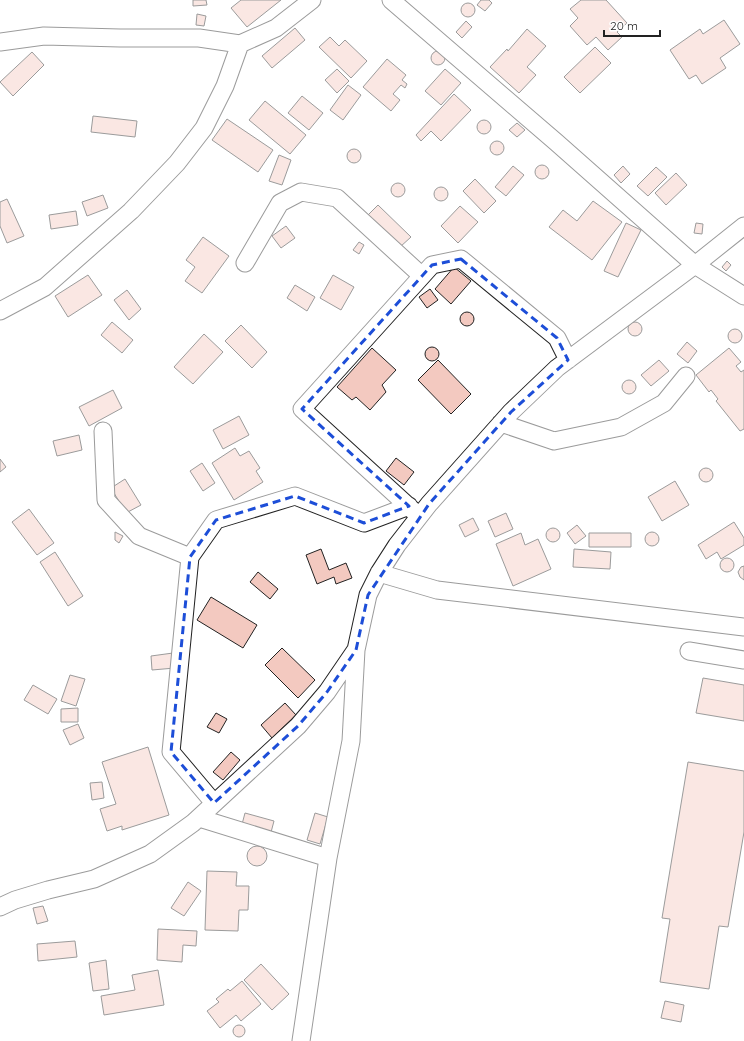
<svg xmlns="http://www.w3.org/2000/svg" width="744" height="1041" font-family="Quicksand,sans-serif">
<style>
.building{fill:#f3c9c0;stroke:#222}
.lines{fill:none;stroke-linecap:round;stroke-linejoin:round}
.minor-casing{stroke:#222;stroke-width:19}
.minor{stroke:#fff;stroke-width:17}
.marked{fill:none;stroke:#1d4ed8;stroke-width:3;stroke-dasharray:8 5;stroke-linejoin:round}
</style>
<rect width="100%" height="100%" fill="#fff"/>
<!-- building -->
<path class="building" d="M193 0H206L207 5 193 6Z
M241 0H281L247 27 231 8Z
M481 0H489L492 3 485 11 477 5Z
M581 0H606L627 23 617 32 622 37 608 50 596 37 587 45 570 26 578 18 570 9Z
M461 10a7 7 0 1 1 14 0a7 7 0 1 1-14 0Z
M197 14 206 16 204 26 196 25Z
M724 20 740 44 720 58 726 68 702 84 696 75 689 79 670 50 700 29 703 34Z
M466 21 472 27 462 38 456 32Z
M295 28 305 40 272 68 262 56Z
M527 29 546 46 527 67 536 75 519 93 490 67 507 49 508 51Z
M330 37 339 46 345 40 367 61 351 78 319 47Z
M595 47 611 63 580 93 564 77Z
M431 58a7 7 0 1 1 14 0a7 7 0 1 1-14 0Z
M32 52 44 65 13 96 0 82Z
M387 59 406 75 402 80 407 84 405 88 401 85 393 94 400 100 391 111 363 87Z
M337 69 349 81 337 93 325 80Z
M445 69 461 83 441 105 425 91Z
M348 85 361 95 343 120 330 110Z
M454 94 471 110 441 141 431 131 421 141 416 135Z
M302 96 323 113 309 130 288 113Z
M265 101 306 135 290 154 249 120Z
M93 116 137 121 135 137 91 132Z
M227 119 273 150 258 172 212 140Z
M477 127a7 7 0 1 1 14 0a7 7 0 1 1-14 0Z
M517 123 525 130 517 137 509 130Z
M490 148a7 7 0 1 1 14 0a7 7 0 1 1-14 0Z
M347 156a7 7 0 1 1 14 0a7 7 0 1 1-14 0Z
M279 155 291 160 282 185 269 181Z
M535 172a7 7 0 1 1 14 0a7 7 0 1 1-14 0Z
M513 166 524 175 506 196 495 187Z
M623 166 630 174 621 183 614 175Z
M656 167 667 177 648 196 637 186Z
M676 173 687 185 666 205 655 193Z
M475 179 496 201 484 213 463 191Z
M391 190a7 7 0 1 1 14 0a7 7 0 1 1-14 0Z
M434 194a7 7 0 1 1 14 0a7 7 0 1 1-14 0Z
M103 195 108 208 87 216 82 202Z
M7 199 24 236 7 243 0 226V202Z
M593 201 622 222 592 260 549 227 563 210 577 221Z
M378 205 411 237 400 247 367 216Z
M460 206 478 222 458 243 441 226Z
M76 211 78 225 51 229 49 215Z
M626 223 641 230 618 277 604 271Z
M696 223 703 224 702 234 694 233Z
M286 226 295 238 281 248 272 236Z
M203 237 229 256 202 293 185 281 195 267 186 260Z
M359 242 364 245 359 254 353 250Z
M727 261 731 265 726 271 722 267Z
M454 267 471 281 451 304 435 289Z
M88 275 102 295 68 317 55 296Z
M333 275 354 287 341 310 320 298Z
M295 285 315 297 307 311 287 298Z
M430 289 438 300 427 308 419 297Z
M127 290 141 309 129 320 114 300Z
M460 319a7 7 0 1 1 14 0a7 7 0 1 1-14 0Z
M628 329a7 7 0 1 1 14 0a7 7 0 1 1-14 0Z
M112 322 133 340 122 353 101 335Z
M241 325 267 352 252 368 225 341Z
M728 336a7 7 0 1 1 14 0a7 7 0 1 1-14 0Z
M204 334 223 352 193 384 174 367Z
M687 342 697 351 688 363 677 354Z
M425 354a7 7 0 1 1 14 0a7 7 0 1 1-14 0Z
M372 348 396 370 382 385 386 392 370 410 356 397 352 400 337 387Z
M729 348 741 362 736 366 741 372 744 370V429L740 431 716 401 718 399 711 390 709 392 696 375Z
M438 360 471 394 451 414 418 380Z
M659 360 669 371 651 386 641 375Z
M622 387a7 7 0 1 1 14 0a7 7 0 1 1-14 0Z
M113 390 122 408 89 426 79 407Z
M239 416 249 435 223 449 213 430Z
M79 435 82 450 57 456 53 441Z
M235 448 240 456 249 451 260 468 256 471 263 482 234 500 212 463Z
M396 458 414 472 404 485 386 471Z
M0 459 6 467 0 472Z
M202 463 215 483 203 491 190 471Z
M699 475a7 7 0 1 1 14 0a7 7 0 1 1-14 0Z
M125 479 141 505 126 513 111 488Z
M675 481 689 505 662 521 648 497Z
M29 509 54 543 37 555 12 522Z
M506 513 513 529 495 537 488 521Z
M473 518 479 530 465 537 459 525Z
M734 522 744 538V545L721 559 717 552 706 559 698 545Z
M577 525 586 536 575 544 567 533Z
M546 535a7 7 0 1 1 14 0a7 7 0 1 1-14 0Z
M645 539a7 7 0 1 1 14 0a7 7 0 1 1-14 0Z
M115 532 123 536 119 543 115 540Z
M521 533 525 545 538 539 551 569 513 586 496 544Z
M589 533H631V547H589Z
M321 549 329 570 346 563 352 578 336 584 334 577 317 584 306 555Z
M574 549 611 552 610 569 573 567Z
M55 552 83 596 68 606 40 562Z
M720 565a7 7 0 1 1 14 0a7 7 0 1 1-14 0Z
M744 566V580L740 577 738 572 741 567Z
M258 572 278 589 270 599 250 582Z
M211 597 257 625 243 648 197 620Z
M282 648 315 680 298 698 265 665Z
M173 653 175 668 152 670 151 656Z
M70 675 85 679 76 706 61 701Z
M703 678 744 685V721L696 713Z
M33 685 57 699 48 714 24 700Z
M285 703 296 715 272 738 261 725Z
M78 708V722H61V709Z
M216 713 227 719 219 733 207 727Z
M78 724 84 738 70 745 63 730Z
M148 747 169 815 122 830V826L107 831 100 809 116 804 102 762Z
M231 752 240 760 223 780 213 772Z
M688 762 744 771V832L728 927 719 926 709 989 660 982 670 919 662 918Z
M102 782 104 798 92 800 90 783Z
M245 813 274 821 270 836 241 828Z
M315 813 328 817 320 844 307 840Z
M247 856a10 10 0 1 1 20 0a10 10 0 1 1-20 0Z
M207 871 237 872 236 886H249L248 910H239L238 931 205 930Z
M188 882 201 891 184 916 171 908Z
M43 906 48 921 37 924 33 908Z
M158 929 197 931 196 946 183 945 182 962 157 960Z
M75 941 77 957 38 961 37 944Z
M106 960 109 989 93 991 89 963Z
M261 964 289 994 272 1010 244 980Z
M158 970 164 1005 104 1015 101 996 135 990 132 975Z
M242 981 261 1004 241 1021 236 1015 220 1028 207 1011 219 1002 216 999 228 989 230 991Z
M665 1001 684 1005 681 1022 661 1018Z
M233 1031a6 6 0 1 1 12 0a6 6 0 1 1-12 0Z"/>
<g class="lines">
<!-- minor casing -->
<g class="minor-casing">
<path id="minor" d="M391 0 556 142 695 265 744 296
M0 42 44 36 120 38H199L240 44
M245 263 280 203 301 192 337 198 422 276
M0 311 45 287 131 211 177 163 204 128 225 86 240 44 276 28 312 0
M501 423 554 441 621 427 664 403 686 376
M103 431 106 500 139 536 190 557
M419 516 302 409 432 265 461 259 557 338 568 360
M379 573 437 590 744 627
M689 651 744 660
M214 803 171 752 190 557 216 520 295 496 364 523 409 506
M199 818 328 858
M0 907 15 900 48 890 94 879 150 854 193 823 298 726 327 692 355 651
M301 1041 328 858 351 741 356 650 368 595 379 573 397 545 429 504 511 412 557 368 695 265 744 226"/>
</g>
<!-- minor -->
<use href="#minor" class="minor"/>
</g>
<!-- marked area -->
<path d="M0 0H744V1041H0ZM461 259 557 338 568 360 511 412 429 504 368 595 356 650 327 692 298 726 214 803 171 752 190 557 216 520 295 496 364 523 409 506 302 409 432 265Z" fill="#fff" fill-opacity=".55" fill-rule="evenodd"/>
<path class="marked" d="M461 259 557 338 568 360 511 412 429 504 368 595 356 650 327 692 298 726 214 803 171 752 190 557 216 520 295 496 364 523 409 506 302 409 432 265Z"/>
<!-- scale -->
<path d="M604 30v6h56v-6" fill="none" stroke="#222222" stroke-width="2"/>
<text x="610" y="30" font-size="12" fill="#222222" stroke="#ffffff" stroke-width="3" paint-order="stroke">20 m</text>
</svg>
